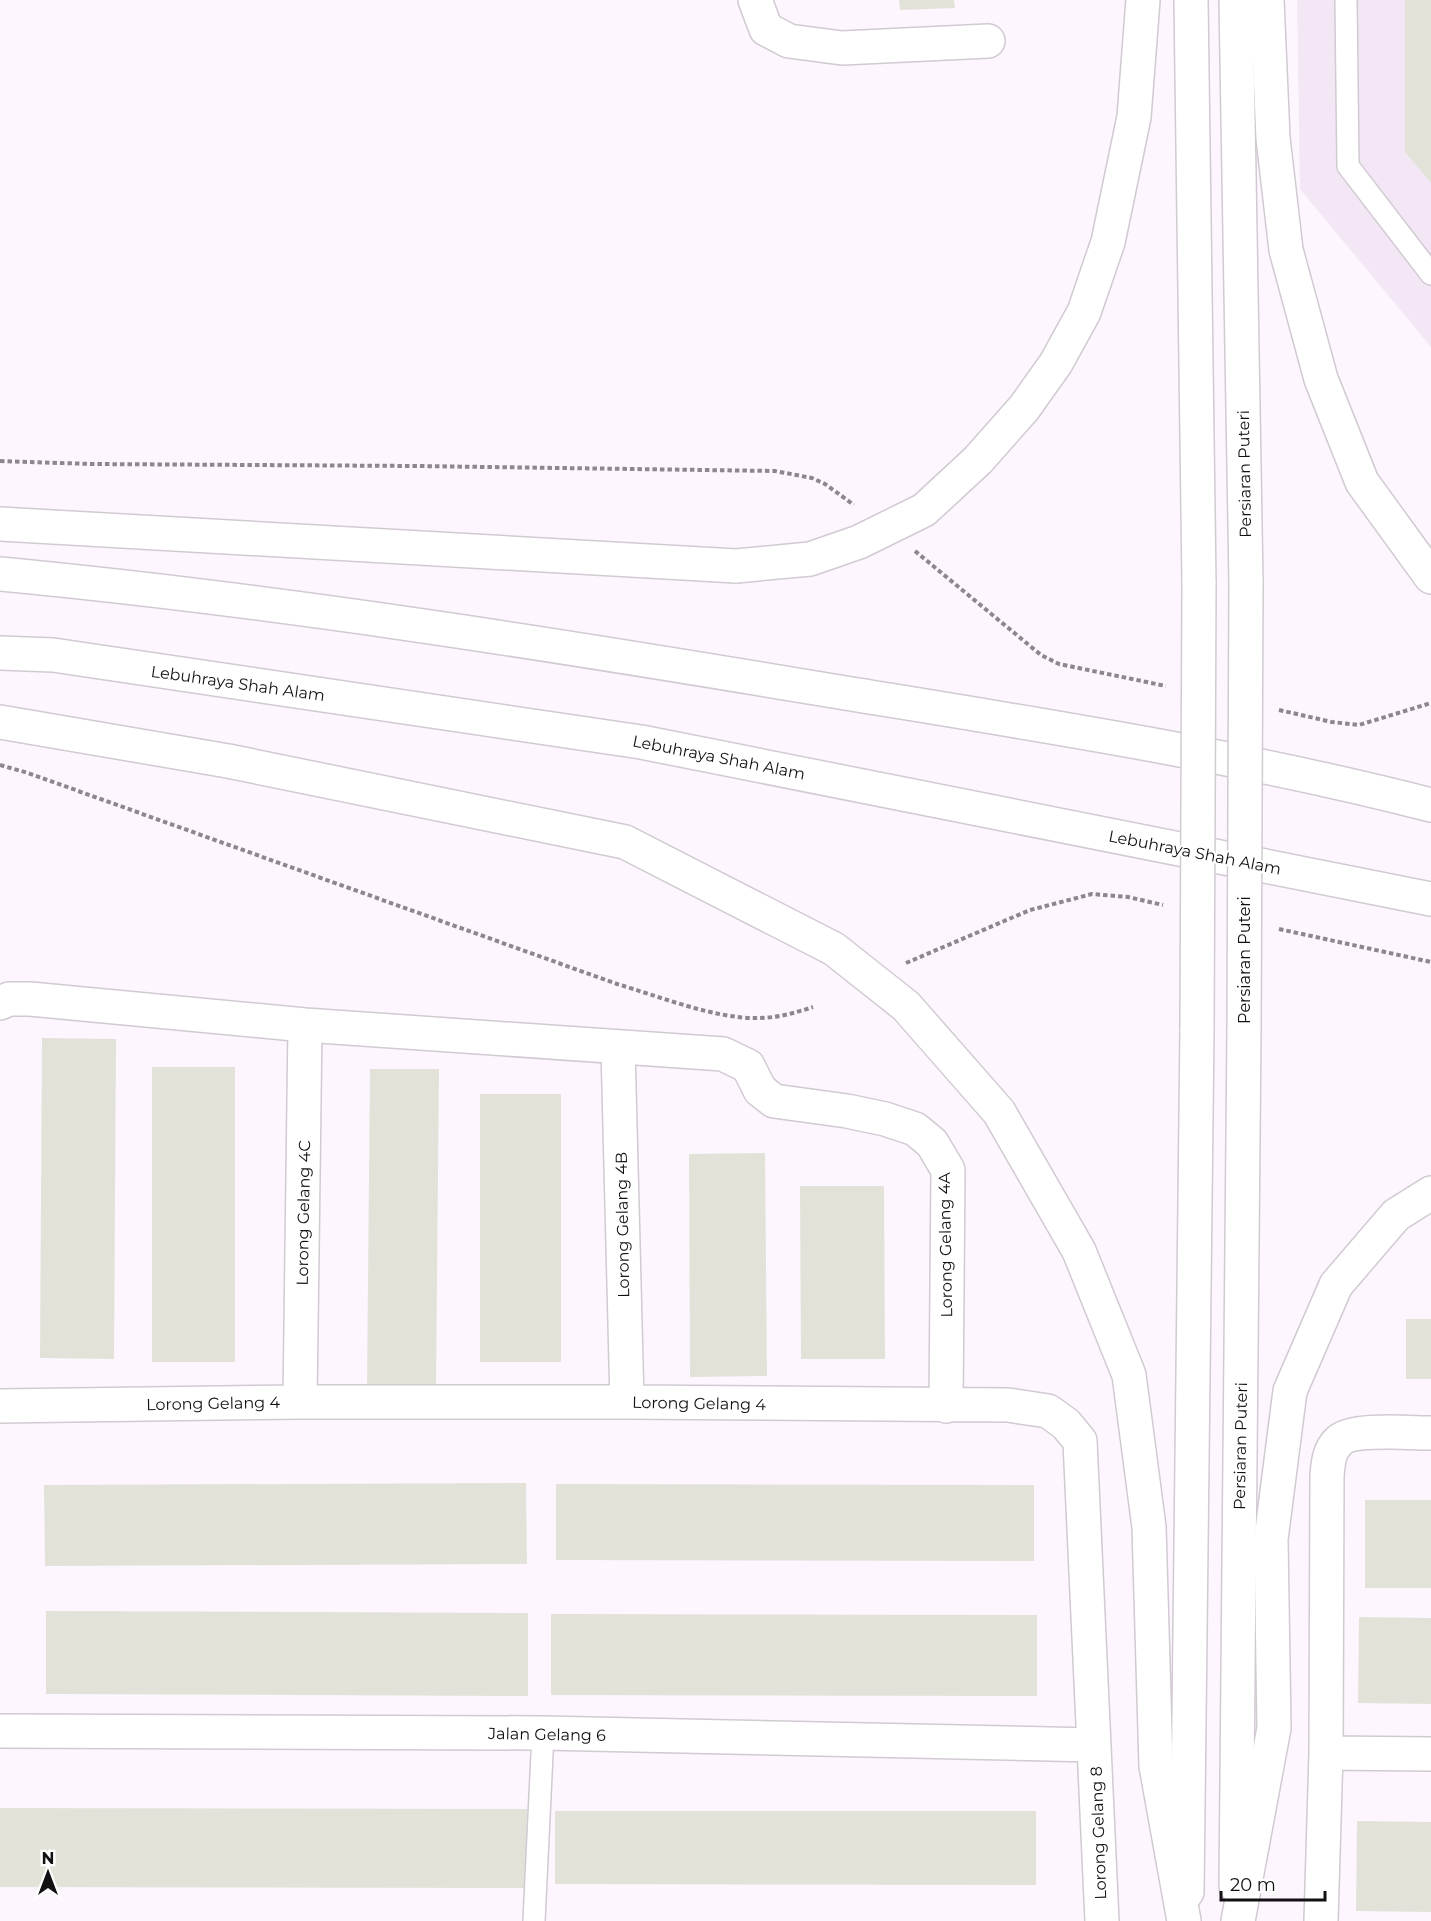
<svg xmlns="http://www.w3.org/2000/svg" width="1431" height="1921" font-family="Montserrat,sans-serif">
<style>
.built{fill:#f3e7f6}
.building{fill:#e2e2d9}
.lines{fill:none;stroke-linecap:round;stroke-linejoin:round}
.lane-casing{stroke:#d1cad2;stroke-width:24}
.street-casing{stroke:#d1cad2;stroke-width:36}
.secondary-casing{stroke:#d1cad2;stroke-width:36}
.highway-casing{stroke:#d1cad2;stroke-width:36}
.path{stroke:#8c878d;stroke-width:4;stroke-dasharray:4.5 3;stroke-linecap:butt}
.lane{stroke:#fff;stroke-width:21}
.street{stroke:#fff;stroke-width:33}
.secondary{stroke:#fff;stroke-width:33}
.highway{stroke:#fff;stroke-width:33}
.secondary-bridge-casing{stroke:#d1cad2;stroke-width:36;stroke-linecap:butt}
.highway-bridge-casing{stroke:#d1cad2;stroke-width:36;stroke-linecap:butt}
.secondary-bridge{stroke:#fff;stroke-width:33}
.highway-bridge{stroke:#fff;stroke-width:33}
.labels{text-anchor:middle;stroke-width:4.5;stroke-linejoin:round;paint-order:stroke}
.street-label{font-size:16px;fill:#121013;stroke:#fff}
</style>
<rect width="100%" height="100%" fill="#fdf6fe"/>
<!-- built -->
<path class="built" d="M1297 0H1431V347L1300 189Z"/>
<!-- building -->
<path class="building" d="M899 0H954L955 8 900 10Z
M1405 0H1431V183L1405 152Z
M42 1038 116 1039 114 1359 40 1358Z
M152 1067H235V1362H152Z
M370 1069H439L436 1388H367Z
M480 1094H561V1362H480Z
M765 1153 767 1376 690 1377 689 1154Z
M800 1186H884L885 1359H801Z
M1406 1319H1431V1379H1406Z
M526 1483 527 1564 45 1566 44 1485Z
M556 1484 1034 1485V1561L556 1560Z
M1365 1500H1431V1588H1365Z
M46 1611 528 1613V1696L46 1694Z
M551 1614 1037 1615V1696L551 1695Z
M1359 1617 1431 1618V1704L1358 1703Z
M0 1808 527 1809 526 1888 0 1887Z
M555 1811H1036V1885L555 1884Z
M1357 1821 1431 1822V1912L1356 1911Z"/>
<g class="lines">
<!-- lane casing -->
<g class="lane-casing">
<path id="lane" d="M1346 0 1348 166 1431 274
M534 1921 543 1733"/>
</g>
<!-- street casing -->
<g class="street-casing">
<path id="street" d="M755 0 766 29 789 41 842 48 988 41
M0 1003 9 999H30L305 1025 723 1054 748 1066 760 1090 774 1101 847 1111 885 1119 915 1129 932 1143 948 1170 946 1406
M618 1048 627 1402
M300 1402 305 1025
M0 1406 300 1402H627L1008 1405 1048 1411 1066 1424 1080 1441 1102 1921
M0 1731 543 1733 1094 1745
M1326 1753 1327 1476C1328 1463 1329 1450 1339 1441 1352 1428 1411 1433 1431 1433
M1321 1921 1326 1753 1431 1754"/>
</g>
<!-- secondary casing -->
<g class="secondary-casing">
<path id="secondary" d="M1191 0 1199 583
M1236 0 1246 583
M1236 1886 1244 1030
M1187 1892 1197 1029"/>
</g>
<!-- highway casing -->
<g class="highway-casing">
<path id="highway" d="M1267 0 1273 138 1286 250 1321 379 1362 482 1431 577
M978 460 1024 408 1056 363 1084 312 1108 242 1134 117 1143 0
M0 524 736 566
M0 574C273 600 545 643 815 688 1022 722 1228 753 1431 805
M0 653 53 655 641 742 1431 899
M0 722 228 761 625 842 834 949 906 1006 999 1112 1079 1251 1129 1375 1149 1527 1156 1766 1184 1921
M1238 1921 1274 1728 1271 1539 1290 1391 1336 1285 1396 1215 1431 1193"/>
</g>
<!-- path -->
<path class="path" d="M0 461 91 464 417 466 775 471 812 478 825 484 854 505
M915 551 1041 655 1059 664 1166 686
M1279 710 1332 722 1359 725 1431 703
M0 765 28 773 617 984C658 996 715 1019 758 1018 777 1018 795 1013 813 1007
M1279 929 1431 962
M906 963 1030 910 1092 894 1128 897 1163 905"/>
<!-- lane -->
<use href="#lane" class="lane"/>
<!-- street -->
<use href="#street" class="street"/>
<!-- secondary -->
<use href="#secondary" class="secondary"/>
<!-- highway -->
<use href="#highway" class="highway"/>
<!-- secondary-bridge casing -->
<g class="secondary-bridge-casing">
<path id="secondary-bridge" d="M1197 1029 1199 583
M1244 1030 1246 583"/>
</g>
<!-- highway-bridge casing -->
<g class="highway-bridge-casing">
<path id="highway-bridge" d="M736 566 810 559 859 542 924 510 978 460"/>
</g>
<!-- secondary-bridge -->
<use href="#secondary-bridge" class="secondary-bridge"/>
<!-- highway-bridge -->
<use href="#highway-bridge" class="highway-bridge"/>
</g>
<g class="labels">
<!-- street labels -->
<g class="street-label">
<text transform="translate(1244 474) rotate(-91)" y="6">Persiaran Puteri</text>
<text transform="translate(238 683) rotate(8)" y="6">Lebuhraya Shah Alam</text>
<text transform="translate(719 757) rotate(11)" y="6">Lebuhraya Shah Alam</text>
<text transform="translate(1195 852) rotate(11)" y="6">Lebuhraya Shah Alam</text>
<text transform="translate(1244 960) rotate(-90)" y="6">Persiaran Puteri</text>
<text transform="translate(303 1213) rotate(-89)" y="6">Lorong Gelang 4C</text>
<text transform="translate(622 1225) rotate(-91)" y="6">Lorong Gelang 4B</text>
<text transform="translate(945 1245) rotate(-91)" y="6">Lorong Gelang 4A</text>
<text transform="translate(213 1403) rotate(-1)" y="6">Lorong Gelang 4</text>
<text transform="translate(699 1403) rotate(1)" y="6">Lorong Gelang 4</text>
<text transform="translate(1240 1446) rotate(-89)" y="6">Persiaran Puteri</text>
<text transform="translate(547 1734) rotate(1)" y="6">Jalan Gelang 6</text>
<text transform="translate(1098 1833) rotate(-92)" y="6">Lorong Gelang 8</text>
</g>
</g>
<!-- north arrow -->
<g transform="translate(48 1873)" stroke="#ffffff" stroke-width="4.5" paint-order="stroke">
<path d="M0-4.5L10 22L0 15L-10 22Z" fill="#121013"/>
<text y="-9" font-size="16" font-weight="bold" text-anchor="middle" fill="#121013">N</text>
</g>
<!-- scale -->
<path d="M1221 1891v9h104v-9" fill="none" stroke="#121013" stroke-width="3"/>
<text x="1230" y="1891" font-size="18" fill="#121013" stroke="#ffffff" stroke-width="4.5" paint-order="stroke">20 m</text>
</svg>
